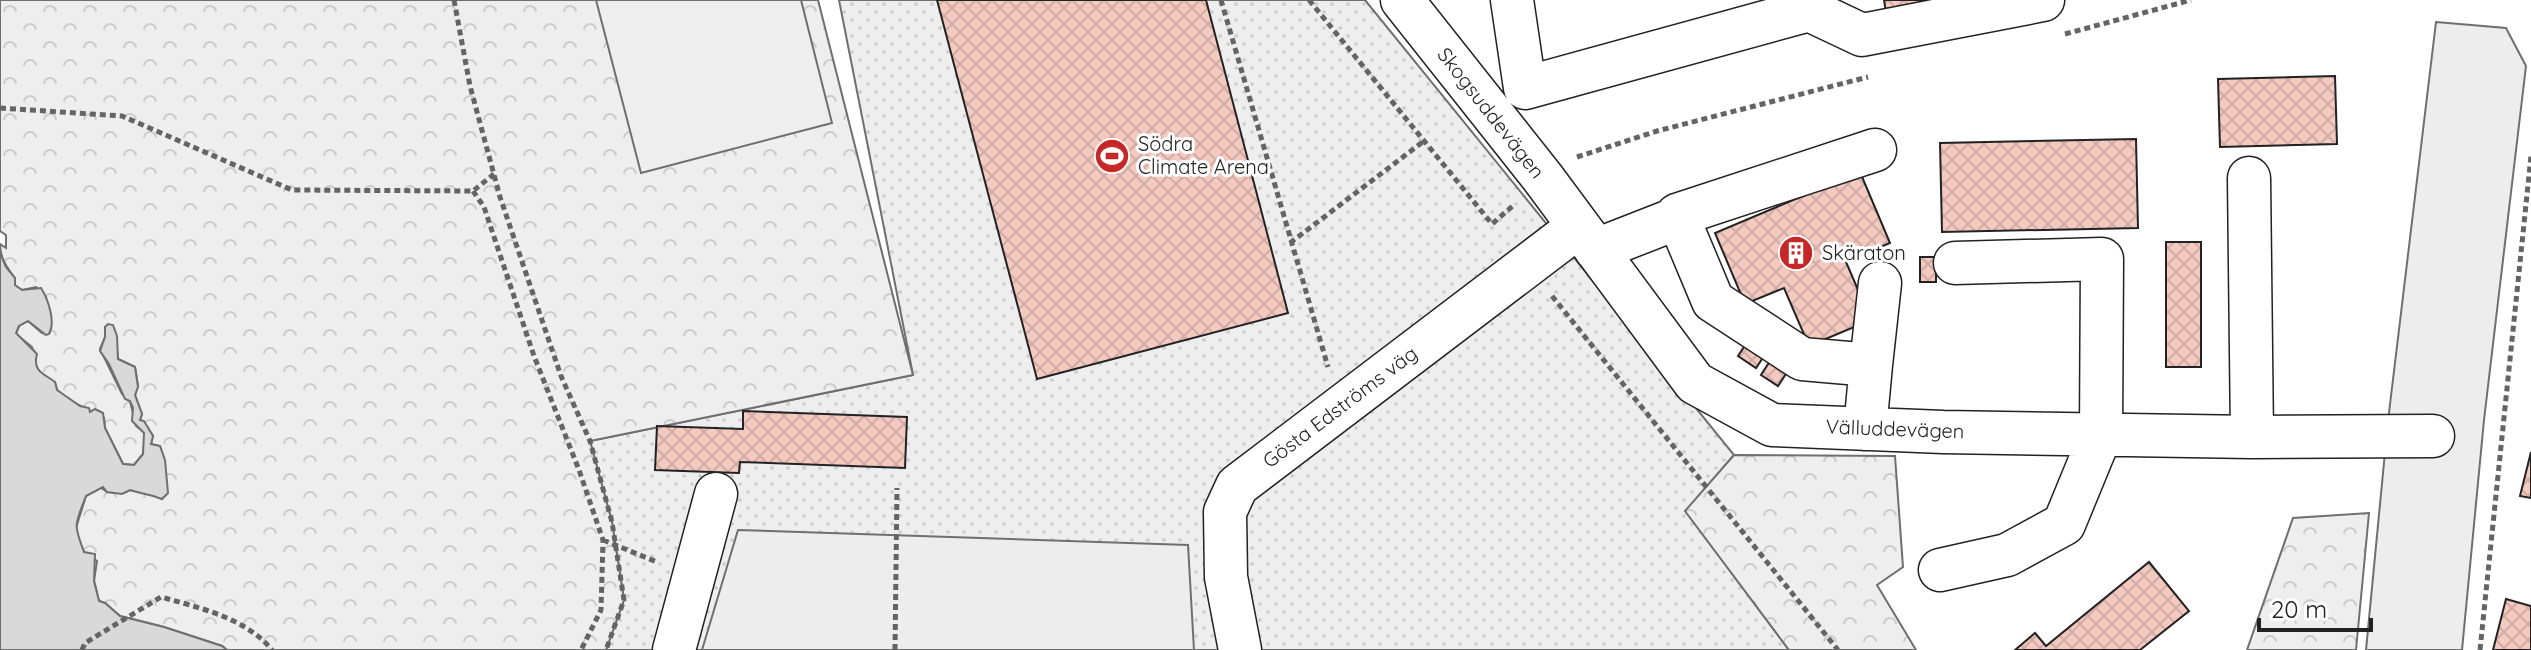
<svg xmlns="http://www.w3.org/2000/svg" width="2531" height="650" font-family="Quicksand,sans-serif">
<style>
.grass{fill:url(#grass-dots);stroke:#6f6f6f;stroke-width:2}
.forest{fill:url(#forest-crowns);stroke:#6f6f6f;stroke-width:2}
.pitch{fill:#eee;stroke:#6f6f6f;stroke-width:2}
.parking{fill:#ededed;stroke:#6f6f6f;stroke-width:2}
.water{fill:#d9d9d9;stroke:#6f6f6f;stroke-width:2}
.building{fill:url(#building-cross-hatch);stroke:#222;stroke-width:2}
.lines{fill:none;stroke-linecap:round;stroke-linejoin:round}
.minor-casing{stroke:#222;stroke-width:45}
.path{stroke:#646464;stroke-width:5;stroke-dasharray:6 4;stroke-linecap:butt}
.minor{stroke:#fff;stroke-width:42}
.labels{text-anchor:middle;stroke-width:6;stroke-linejoin:round;paint-order:stroke}
.street-label{font-size:20px;fill:#222;stroke:#fff}
.poi-label{font-size:20px;fill:#222;stroke:#fff;text-anchor:start}
</style>
<defs>
<pattern id="grass-dots" width="8" height="8" patternUnits="userSpaceOnUse" patternTransform="scale(2)"><rect width="8" height="8" fill="#eee"/><path d="M2 2h.1M6 6h.1" fill="none" stroke="#ccc" stroke-width="1.8" stroke-linecap="round"/></pattern>
<pattern id="forest-crowns" width="20" height="18" patternUnits="userSpaceOnUse" patternTransform="scale(2)"><rect width="20" height="18" fill="#eee"/><path d="M2 6a3 3 0 1 1 6 0M12 15a3 3 0 1 1 6 0" fill="none" stroke="#ccc"/></pattern>
<pattern id="building-cross-hatch" width="8" height="8" patternUnits="userSpaceOnUse" patternTransform="scale(2)"><rect width="8" height="8" fill="#f3c9c0"/><path d="M0 0l8 8M0 8l8-8" fill="none" stroke="#d0aca5"/></pattern>
</defs>
<rect width="100%" height="100%" fill="#fff"/>
<!-- grass -->
<path class="grass" d="M839 0H1365L1734 455 1686 511 1789 650H606L624 600 612 522 590 441 913 375Z"/>
<!-- forest -->
<path class="forest" d="M0 0H818L913 375 590 441 612 522 624 600 606 650H227L222 646 164 627 120 616 105 603 99 601 94 581 97 561 84 552 75 531 86 496 100 487 107 492 123 493 130 490 151 493 162 499C166 479 167 465 160 446L151 444 153 436 144 422 140 420 142 414 135 395 138 386 135 367 118 359 114 328 105 327V337L100 349 122 394 130 401 136 426 145 433 143 454 134 465 123 464 105 428 104 418 67 399 57 390 55 382 46 379 37 369 32 347 16 334 19 326 28 321 42 333C60 310 46 317 46 297L36 287 22 290 14 285 15 278C7 268 0 258 0 244L6 248V235L0 231Z
M1734 455 1895 456 1903 567 1877 585 1916 650H1789L1685 511Z
M2369 513 2356 650H2247L2293 518Z"/>
<!-- pitch -->
<path class="pitch" d="M596 0H801L832 123 641 173Z"/>
<!-- parking -->
<path class="parking" d="M2436 22 2506 28 2526 66 2484 420 2462 650H2366L2388 421Z
M738 530 1188 545 1194 650H702Z"/>
<!-- water -->
<path class="water" d="M0 253 6 267 15 278V285L22 290 41 288C48 299 56 322 49 334L46 335 28 321 19 326 16 333 37 354C32 372 45 374 55 382L57 390 80 406 89 408 90 412 95 409 103 413 105 428 123 464 134 465 143 454 144 433 132 421 133 408 130 401 125 399 109 364 100 351 105 337V327L108 324 113 325 117 336 118 359 135 367 138 387 135 395 142 414 140 420 144 421 153 436 151 444 160 446 165 460 168 493 162 499C150 494 142 494 130 490L122 494 107 492 103 487 86 496C75 525 73 523 84 552L95 554 94 581 99 601 105 603 120 616 164 627 222 646 227 650H0Z"/>
<!-- building -->
<path class="building" d="M937 0H1206L1288 313 1037 379Z
M1884 0H1964L1886 12Z
M2335 76 2337 144 2220 147 2218 79Z
M2136 139 2138 228 1942 232 1940 143Z
M1860 172 1890 243 1846 262 1871 320 1809 346 1784 288 1745 304 1715 233Z
M2166 242H2201V367H2166Z
M1920 257H1936V282H1920Z
M1750 338 1768 350 1756 368 1738 356Z
M1774 355 1791 366 1778 386 1761 375Z
M743 411 907 417 905 468 740 462 739 473 655 470 657 426 743 429Z
M2531 452V498L2520 496Z
M2149 562 2189 611 2140 650H2015L2035 633 2046 646Z
M2506 599 2531 606V650H2493Z"/>
<g class="lines">
<!-- minor casing -->
<g class="minor-casing">
<path id="minor" d="M1402 0 1543 178 1695 383 1772 425 1943 432 2252 437 2433 436
M1512 0 1525 88 1809 10 1862 35 2043 0
M2249 178 2252 437
M1596 250 1678 218
M1871 365 1880 283
M1865 429 1871 365 1802 359 1713 301 1677 215 1875 150
M1940 570 2007 555 2064 524 2101 434 2102 259 1955 263
M674 650 716 494
M1240 650 1226 577 1225 512 1237 486 1578 227"/>
</g>
<!-- path -->
<path class="path" d="M454 0 470 86 500 197 561 376 590 441 612 522 624 600 606 650
M1221 0 1328 367
M1309 0 1492 224 1515 204
M2065 34 2191 0
M0 108 122 116 292 190 473 191 494 174
M1577 157 1657 131 1868 77
M473 191 484 207 534 356 579 470 603 540 601 610 581 650
M1290 243 1424 141
M1552 296 1838 650
M603 540 657 562
M82 650 85 643 161 597C200 608 246 618 272 650
M895 650 897 488
M2480 650 2531 156"/>
<!-- minor -->
<use href="#minor" class="minor"/>
</g>
<!-- icons -->
<defs>
<g id="stadium-disc" transform="scale(1.8)"><circle r="9.5" fill="#c62828" stroke="#fff"/><path d="M0-5a6.5 5 0 1 0 0 10a6.5 5 0 1 0 0-10ZM-3.5-1.8h7v3.6h-7Z" fill="#fff"/></g>
<g id="building-disc" transform="scale(1.8)"><circle r="9.5" fill="#c62828" stroke="#fff"/><path d="M-4-6H4V6H1V3H-1V6H-4ZM-2.5-4.3h1.7v1.8h-1.7ZM.8-4.3h1.7v1.8H.8ZM-2.5-1h1.7V.8h-1.7ZM.8-1h1.7V.8H.8Z" fill="#fff"/></g>
</defs>
<g fill-rule="evenodd">
<use href="#stadium-disc" x="1112" y="156"/>
<use href="#building-disc" x="1796" y="253"/>
</g>
<g class="labels">
<!-- street labels -->
<g class="street-label">
<text transform="translate(1491 113) rotate(52)" y="7">Skogsuddevägen</text>
<text transform="translate(1340 407) rotate(-37)" y="7">Gösta Edströms väg</text>
<text transform="translate(1895 429) rotate(2)" y="7">Välluddevägen</text>
</g>
<!-- poi labels -->
<g class="poi-label">
<text x="1138" y="151">Södra<tspan x="1138" dy="23">Climate Arena</tspan></text>
<text x="1822" y="260">Skäraton</text>
</g>
</g>
<!-- scale -->
<path d="M2259 618v12h112v-12" fill="none" stroke="#222222" stroke-width="4"/>
<text x="2271" y="618" font-size="24" fill="#222222" stroke="#ffffff" stroke-width="6" paint-order="stroke">20 m</text>
</svg>
